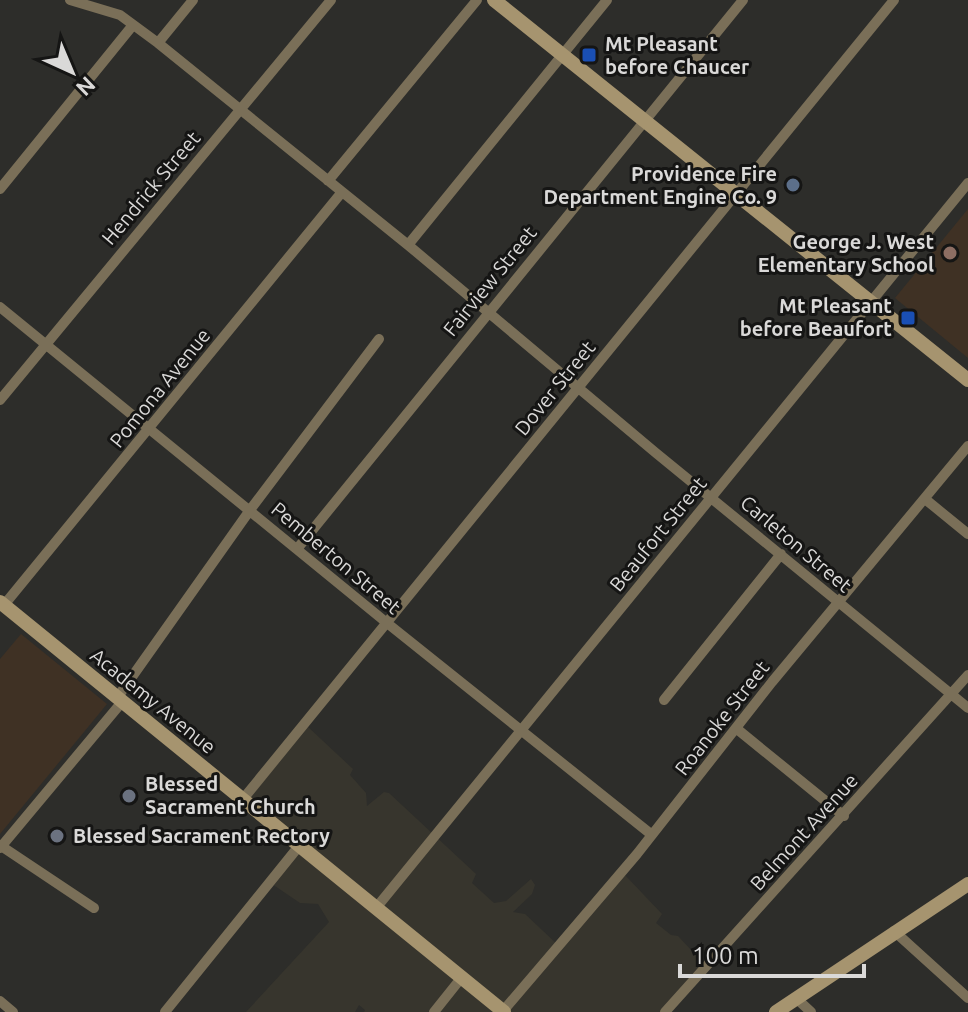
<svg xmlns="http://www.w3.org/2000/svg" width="968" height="1012" font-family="Ubuntu,sans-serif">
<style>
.built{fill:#37352d}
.education{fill:#3f3124}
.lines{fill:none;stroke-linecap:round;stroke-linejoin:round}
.street{stroke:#7a6f58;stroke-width:10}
.secondary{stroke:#a6946f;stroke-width:14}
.transit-dot{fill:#1a4fb4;stroke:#151514;stroke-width:3}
.service-dot{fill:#5c6f8a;stroke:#151514;stroke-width:3}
.education-dot{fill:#8d6e63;stroke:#151514;stroke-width:3}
.worship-dot{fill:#6b7280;stroke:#151514;stroke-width:3}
.labels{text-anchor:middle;stroke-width:6;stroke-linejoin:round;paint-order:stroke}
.poi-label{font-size:20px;font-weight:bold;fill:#dad9d8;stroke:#151514;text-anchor:start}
.street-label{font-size:20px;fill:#dad9d8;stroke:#151514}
</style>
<rect width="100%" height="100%" fill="#2d2d2a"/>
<!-- built -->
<path class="built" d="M307 726 353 769 350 775 366 793 367 806 384 792 389 793 476 874 472 883 494 903 506 901 531 879 535 885 532 894 513 912 525 914 559 946 624 874 662 914 656 923 671 935 678 936 707 967 666 1012H364L365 1010 359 1005 355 1012H246L329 922 318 904 300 903 272 884 298 849 246 797Z"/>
<!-- education -->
<path class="education" d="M968 209V358L895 298Z
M21 634 107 704 0 834V659Z"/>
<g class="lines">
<!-- street -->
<path class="street" d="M70 0 120 15 158 43 408 245 656 453 968 708
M158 43 193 0
M328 181 477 0
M0 189 133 25
M408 245 607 0
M0 307 387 623 652 835
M0 400 331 0
M925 499 968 534
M297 549 743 0
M4 605 342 192
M117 698 250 510 379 339
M664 700 781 554
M737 729 844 816
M243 799 894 0
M1 846 94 908
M0 848 122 702
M376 908 968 183
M894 931 968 998
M797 999 811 1012
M0 1001 13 1012
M503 1011 637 854 772 682 968 446
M165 1012 299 846
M434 1012 462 977
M665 1012 968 675"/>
<!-- secondary -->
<path class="secondary" d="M494 0 968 380
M0 602 504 1012
M776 1012 968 884"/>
</g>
<!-- markers -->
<g class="transit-dot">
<rect x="581" y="47" width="16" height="16" rx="4"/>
<rect x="900" y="310" width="16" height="16" rx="4"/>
</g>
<circle class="service-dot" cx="793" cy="185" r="8"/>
<circle class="education-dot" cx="950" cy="253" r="8"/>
<g class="worship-dot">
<circle cx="129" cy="796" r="8"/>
<circle cx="57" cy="836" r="8"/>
</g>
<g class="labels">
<!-- poi labels -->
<g class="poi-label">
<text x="605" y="51">Mt Pleasant<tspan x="605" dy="23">before Chaucer</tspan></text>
<text x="777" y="181" text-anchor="end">Providence Fire<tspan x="777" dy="23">Department Engine Co. 9</tspan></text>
<text x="934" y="249" text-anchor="end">George J. West<tspan x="934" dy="23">Elementary School</tspan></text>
<text x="892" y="313" text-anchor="end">Mt Pleasant<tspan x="892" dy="23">before Beaufort</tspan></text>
<text x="145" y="791">Blessed<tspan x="145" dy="23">Sacrament Church</tspan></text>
<text x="73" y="843">Blessed Sacrament Rectory</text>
</g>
<!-- street labels -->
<g class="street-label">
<text transform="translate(151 188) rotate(-50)" y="7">Hendrick Street</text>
<text transform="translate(490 281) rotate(-51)" y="7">Fairview Street</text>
<text transform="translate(160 388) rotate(-51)" y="7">Pomona Avenue</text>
<text transform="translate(555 388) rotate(-51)" y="7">Dover Street</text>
<text transform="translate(658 534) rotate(-51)" y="7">Beaufort Street</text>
<text transform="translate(796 544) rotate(40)" y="7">Carleton Street</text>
<text transform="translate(336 558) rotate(40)" y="7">Pemberton Street</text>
<text transform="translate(153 701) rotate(39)" y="7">Academy Avenue</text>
<text transform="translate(722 718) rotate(-52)" y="7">Roanoke Street</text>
<text transform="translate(804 832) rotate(-48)" y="7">Belmont Avenue</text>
</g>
</g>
<!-- north arrow -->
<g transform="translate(72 72) rotate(136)" stroke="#151514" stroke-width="6" paint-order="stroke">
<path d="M0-6L14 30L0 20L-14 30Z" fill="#dad9d8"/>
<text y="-12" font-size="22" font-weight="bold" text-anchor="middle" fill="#dad9d8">N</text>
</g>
<!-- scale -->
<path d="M680 964v12h184v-12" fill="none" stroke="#dad9d8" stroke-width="4"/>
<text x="692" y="964" font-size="24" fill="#dad9d8" stroke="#151514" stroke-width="6" paint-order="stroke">100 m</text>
</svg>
